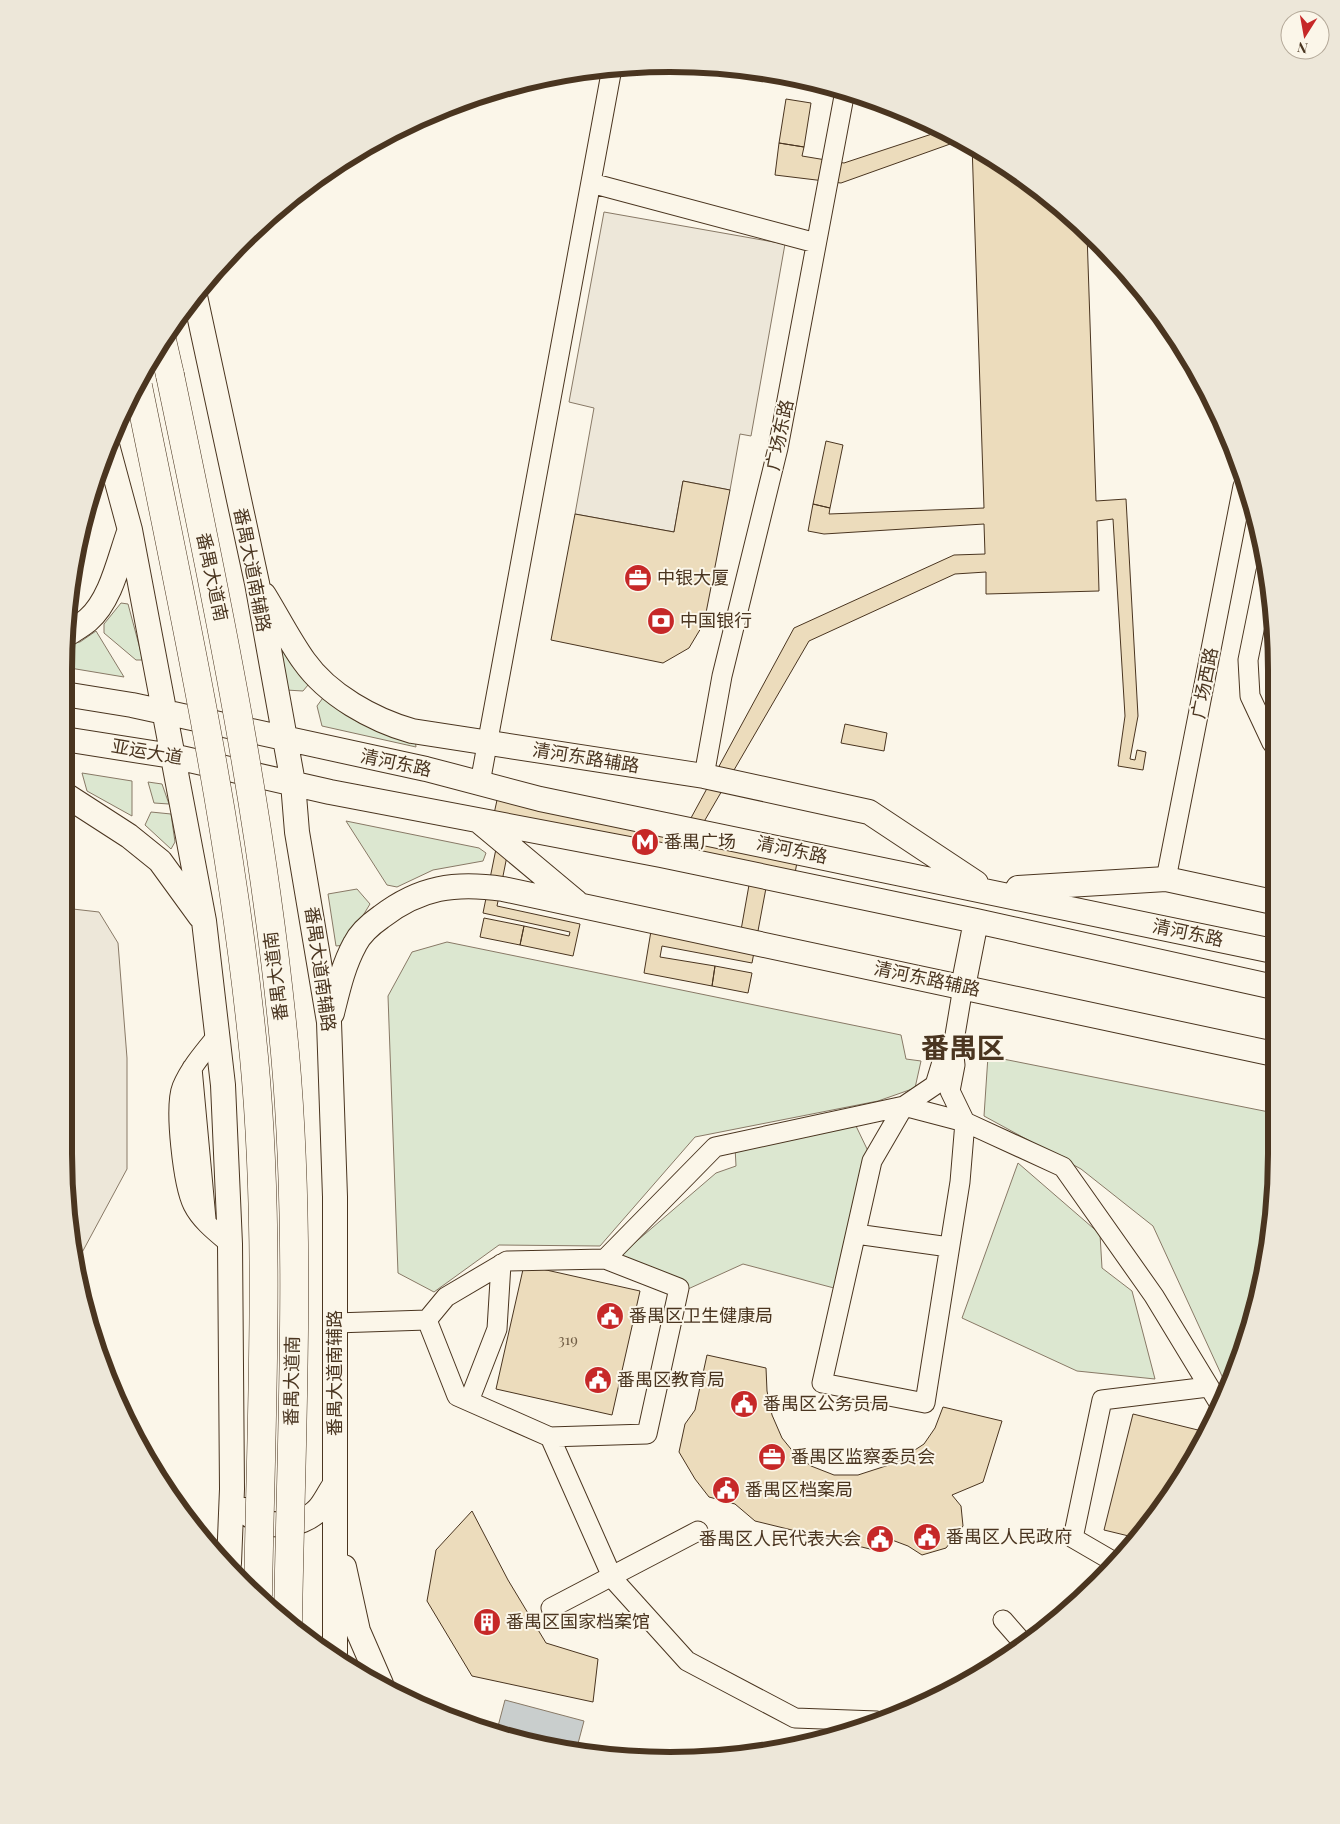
<svg xmlns="http://www.w3.org/2000/svg" width="1340" height="1824" font-family="'Playfair Display','Noto Sans SC',serif">
<style>
.green{fill:#dce7d0;stroke:#887966}
.parking{fill:#ede7d9;stroke:#887966}
.water{fill:#c9cecd;stroke:#887966}
.building{fill:#ecdcbc;stroke:#4a3520}
.lines{fill:none;stroke-linecap:round;stroke-linejoin:round}
.minor-casing{stroke:#4a3520;stroke-width:21}
.major-casing{stroke:#4a3520;stroke-width:26}
.highway-casing{stroke:#4a3520;stroke-width:29}
.minor{stroke:#fbf6e9;stroke-width:19}
.major{stroke:#fbf6e9;stroke-width:24}
.highway{stroke:#fbf6e9;stroke-width:28}
.highway-bridge-casing{stroke:#4a3520;stroke-width:29;stroke-linecap:butt}
.highway-bridge{stroke:#fbf6e9;stroke-width:28}
.labels{text-anchor:middle;stroke-width:4;stroke-linejoin:round;paint-order:stroke}
.number-label{font-size:15px;fill:#725f47}
.street-label{font-size:18px;fill:#4a3520;stroke:#fbf6e9}
.poi-label{font-size:18px;fill:#4a3520;stroke:#fbf6e9;text-anchor:start}
.town-label{font-size:28px;font-weight:bold;fill:#4a3520;stroke:#fbf6e9}
.rim{fill:none;stroke:#4a3520;stroke-width:6}
</style>
<rect width="100%" height="100%" fill="#fbf6e9"/>
<!-- green -->
<path class="green" d="M121 603 128 604 143 660H136L104 633V624Z
M96 631 124 677 64 667 67 643 80 642Z
M271 631 313 679 303 691 286 690Z
M325 695 415 738 416 747 322 726 317 706Z
M82 773 132 781V816L87 791Z
M148 782 162 784 169 804 154 803Z
M151 812 171 814 175 842 171 849 145 825Z
M346 821 479 848 486 853 483 861 433 870 397 887 387 885Z
M357 889 370 904 345 945 336 946 328 894Z
M447 942 901 1035 906 1059 921 1061 915 1088 878 1101 695 1137 600 1246 499 1245 434 1292 398 1273 388 996 412 952Z
M988 1056 1274 1113 1275 1194 1244 1349 1227 1387 1153 1226 1081 1169 984 1116Z
M856 1126 868 1151 834 1288 743 1264 688 1289 617 1258 716 1173 736 1166 735 1147Z
M1018 1163 1100 1234 1102 1268 1132 1291 1155 1379 1077 1371 962 1318Z"/>
<!-- parking -->
<path class="parking" d="M604 212 785 244 751 436 740 434 730 490 683 481 674 532 575 514 594 408 569 402Z
M64 908 99 912 118 943 127 1058V1169L78 1260 64 1154Z"/>
<!-- water -->
<path class="water" d="M505 1700 584 1721 576 1751 552 1749 497 1730Z"/>
<!-- building -->
<path class="building" d="M786 99 811 103 804 147 779 143Z
M941 131 968 143H953L841 183 775 175 779 143 804 147 802 156 844 163Z
M972 144 1070 214 1087 233 1096 501 1126 499 1138 716 1130 759 1135 760 1137 750 1146 752 1143 770 1118 766 1125 716 1113 519 1097 521 1099 591 986 594V572L955 574 809 641 698 832 685 829 794 628 954 555 985 554 984 524 824 534 808 531 813 504 830 508 829 514 984 508Z
M826 441 843 445 830 508 813 504Z
M683 481 730 490 704 623 689 648 663 663 551 640 575 514 674 532Z
M845 724 887 733 884 751 841 743Z
M499 791 799 852 791 894 766 888 752 963 662 946 660 957 715 966 712 986 644 973 651 931 738 947 749 885 511 836 497 906 580 924 573 956 520 945 524 926 569 936 570 932 483 913 499 834 490 832Z
M484 918 524 926 520 945 480 937Z
M715 966 752 973 748 993 712 986Z
M524 1265 640 1291 612 1415 496 1389Z
M707 1355 766 1368 767 1391 772 1415 782 1438 795 1454 811 1466 834 1475H858L895 1463 924 1444 935 1428 943 1407 1002 1421 983 1482 952 1495 961 1506 963 1526 946 1548 922 1555 908 1546 892 1540 874 1550 755 1521 735 1504 709 1497 695 1479 679 1452 685 1424 695 1410Z
M1133 1414 1206 1432 1195 1457 1137 1538 1104 1530Z
M472 1511 508 1580 546 1643 598 1659 593 1702 472 1676 427 1601 436 1550Z"/>
<g class="lines">
<!-- minor casing -->
<g class="minor-casing">
<path id="minor" d="M591 183 816 243
M1266 571 1248 660 1250 696 1272 743
M704 776 722 676 778 448 845 91
M480 783 612 68
M1166 879 1243 486
M217 1036C204 1052 190 1068 182 1087 174 1107 183 1185 193 1205 201 1221 217 1233 230 1244
M953 1047 942 1062 935 1085 904 1106 872 1161 822 1383 925 1403 960 1182 965 1122 950 1091 955 1065 953 1047 963 987
M192 1068 206 1219
M856 1234 949 1247
M427 1320 457 1396 550 1437 613 1579 687 1661 795 1718 877 1721
M335 1323 427 1320 446 1297 507 1261 605 1259 715 1147 904 1106 965 1122 1063 1167 1154 1296 1219 1403
M469 1401 497 1329 501 1264
M549 1437 647 1434 679 1288 605 1259
M1116 1563 1073 1538 1102 1400 1208 1387
M551 1608 698 1531
M1003 1620 1024 1644"/>
</g>
<!-- major casing -->
<g class="major-casing">
<path id="major" d="M195 296 257 583 293 783 297 832 329 1022 335 1197V1653
M107 445 130 530 204 921 223 1085 230 1244 232 1489 229 1563
M264 595C277 616 289 640 304 661 328 695 373 720 412 731L704 776 869 812 976 883
M69 633C75 629 82 625 88 620 111 600 119 560 129 532
M64 694 132 705 426 769 540 799 1273 951
M64 739 172 756 330 792 661 855 976 921 1274 987
M64 794 129 836 160 861 200 916
M479 821 576 902
M1018 888 1166 879 1273 902
M963 987 976 921
M332 1013C338 989 343 966 355 944 360 934 371 924 381 917 420 887 455 882 503 889L1274 1054
M245 1510C261 1531 302 1528 319 1509 325 1502 329 1493 334 1486
M344 1567 358 1631 381 1684"/>
</g>
<!-- highway casing -->
<g class="highway-casing">
<path id="highway" d="M162 340 170 375"/>
</g>
<!-- minor -->
<use href="#minor" class="minor"/>
<!-- major -->
<use href="#major" class="major"/>
<!-- highway -->
<use href="#highway" class="highway"/>
<!-- highway-bridge casing -->
<g class="highway-bridge-casing">
<path id="highway-bridge" d="M170 375C217 599 264 825 285 1053 302 1242 291 1433 288 1622
M138 386C183 608 232 830 254 1057 271 1236 261 1416 258 1596"/>
</g>
<!-- highway-bridge -->
<use href="#highway-bridge" class="highway-bridge"/>
</g>
<!-- icons -->
<defs>
<g id="office-disc" transform="scale(1.4375)"><circle r="9.5" fill="#c62828" stroke="#fbf6e9"/><path d="M-6-3h4V-5.5h4V-3h4V5H-6ZM-1-4.5V-3h2v-1.5ZM-6 0V1H6V0Z" fill="#fff"/></g>
<g id="bank-disc" transform="scale(1.4375)"><circle r="9.5" fill="#c62828" stroke="#fbf6e9"/><path d="M-6-4H6V4H-6ZM0-2.3a2.3 2.3 0 1 0 0 4.6a2.3 2.3 0 1 0 0-4.6Z" fill="#fff"/></g>
<g id="metro-disc" transform="scale(1.4375)"><circle r="9.5" fill="#c62828" stroke="#fbf6e9"/><path d="M-5.5 5V-5H-3L0 0L3-5H5.5V5H3V-.5L0 4L-3-.5V5Z" fill="#fff"/></g>
<g id="civic-disc" transform="scale(1.4375)"><circle r="9.5" fill="#c62828" stroke="#fbf6e9"/><path d="M-.6-6.5H3V-4.5H.6V-3L4-1V1h2V6H-6V1h2V-1L-.6-3ZM-1.2 2.5V6h2.4V2.5Z" fill="#fff"/></g>
<g id="building-disc" transform="scale(1.4375)"><circle r="9.5" fill="#c62828" stroke="#fbf6e9"/><path d="M-4-6H4V6H1V3H-1V6H-4ZM-2.5-4.3h1.7v1.8h-1.7ZM.8-4.3h1.7v1.8H.8ZM-2.5-1h1.7V.8h-1.7ZM.8-1h1.7V.8H.8Z" fill="#fff"/></g>
</defs>
<g fill-rule="evenodd">
<use href="#office-disc" x="638" y="578"/>
<use href="#bank-disc" x="661" y="621"/>
<use href="#metro-disc" x="645" y="842"/>
<use href="#civic-disc" x="610" y="1316"/>
<use href="#civic-disc" x="598" y="1380"/>
<use href="#civic-disc" x="744" y="1404"/>
<use href="#office-disc" x="772" y="1457"/>
<use href="#civic-disc" x="726" y="1490"/>
<use href="#civic-disc" x="927" y="1537"/>
<use href="#civic-disc" x="880" y="1539"/>
<use href="#building-disc" x="487" y="1622"/>
</g>
<g class="labels">
<!-- number labels -->
<g class="number-label">
<text x="568" y="1345">319</text>
</g>
<!-- street labels -->
<g class="street-label">
<text transform="translate(780 435) rotate(-78)" y="6">广场东路</text>
<text transform="translate(252 570) rotate(79)" y="6">番禺大道南辅路</text>
<text transform="translate(212 577) rotate(78)" y="6">番禺大道南</text>
<text transform="translate(1205 683) rotate(-79)" y="6">广场西路</text>
<text transform="translate(147 752) rotate(10)" y="6">亚运大道</text>
<text transform="translate(586 758) rotate(9)" y="6">清河东路辅路</text>
<text transform="translate(396 763) rotate(12)" y="6">清河东路</text>
<text transform="translate(792 850) rotate(12)" y="6">清河东路</text>
<text transform="translate(1188 933) rotate(12)" y="6">清河东路</text>
<text transform="translate(320 969) rotate(82)" y="6">番禺大道南辅路</text>
<text transform="translate(276 976) rotate(-97)" y="6">番禺大道南</text>
<text transform="translate(927 979) rotate(12)" y="6">清河东路辅路</text>
<text transform="translate(335 1373) rotate(-90)" y="6">番禺大道南辅路</text>
<text transform="translate(292 1381) rotate(-89)" y="6">番禺大道南</text>
</g>
<!-- poi labels -->
<g class="poi-label">
<text x="657" y="584">中银大厦</text>
<text x="680" y="627">中国银行</text>
<text x="664" y="848">番禺广场</text>
<text x="629" y="1322">番禺区卫生健康局</text>
<text x="617" y="1386">番禺区教育局</text>
<text x="763" y="1410">番禺区公务员局</text>
<text x="791" y="1463">番禺区监察委员会</text>
<text x="745" y="1496">番禺区档案局</text>
<text x="946" y="1543">番禺区人民政府</text>
<text x="861" y="1545" text-anchor="end">番禺区人民代表大会</text>
<text x="506" y="1628">番禺区国家档案馆</text>
</g>
<!-- town labels -->
<g class="town-label">
<text x="963" y="1058">番禺区</text>
</g>
</g>
<!-- crop -->
<path d="M0 0H1340V1824H0ZM670 72H670A598 598 0 0 1 1268 670V1154A598 598 0 0 1 670 1752H670A598 598 0 0 1 72 1154V670A598 598 0 0 1 670 72Z" fill="#ede7d9" fill-rule="evenodd"/>
<path class="rim" d="M670 72H670A598 598 0 0 1 1268 670V1154A598 598 0 0 1 670 1752H670A598 598 0 0 1 72 1154V670A598 598 0 0 1 670 72Z"/>
<!-- north arrow -->
<g transform="translate(1305 35) rotate(191)"><circle r="24" fill="#fbf6e9" stroke="#b4a999"/>
<path d="M0-4L9 19L0 12L-9 19Z" fill="#c62828"/>
<text y="-8" font-size="14" font-weight="bold" text-anchor="middle" fill="#4a3520">N</text>
</g>
</svg>
